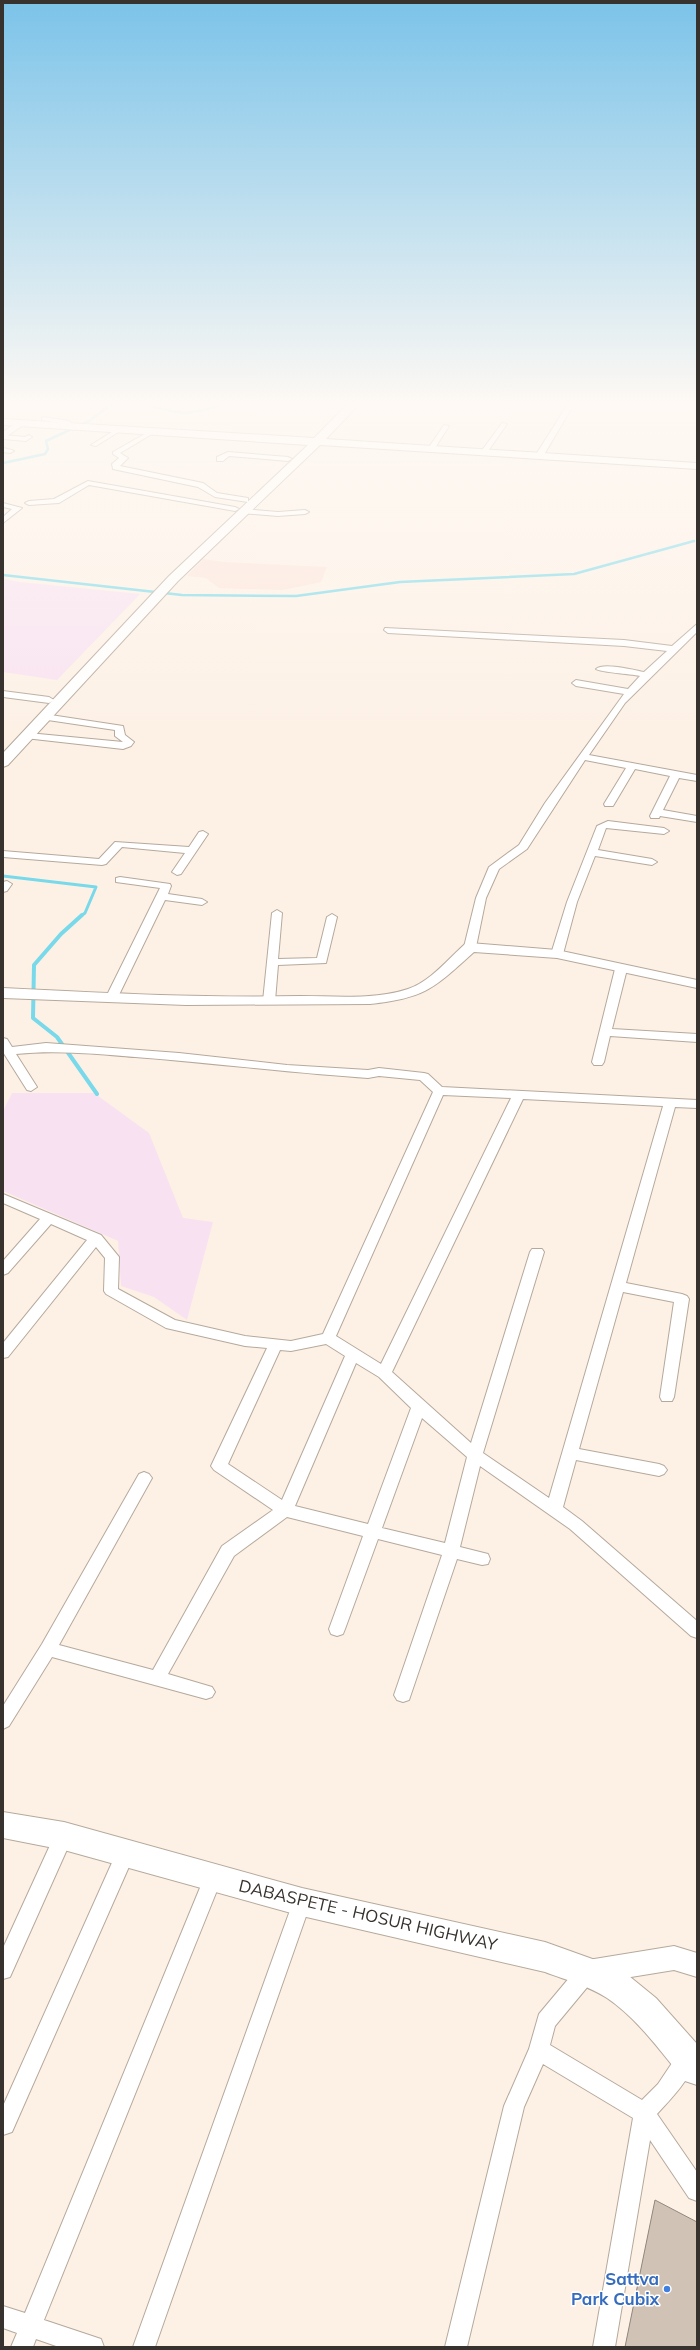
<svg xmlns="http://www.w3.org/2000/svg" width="700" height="2350" font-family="Mulish,sans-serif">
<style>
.commercial{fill:#fce4da}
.industrial{fill:#f8e2f1}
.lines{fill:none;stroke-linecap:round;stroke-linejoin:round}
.stream-far2{stroke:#78d9ea;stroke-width:2.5}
.stream-far1{stroke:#78d9ea;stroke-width:3}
.stream{stroke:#78d9ea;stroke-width:4}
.minor-casing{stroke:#b6a99c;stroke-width:2}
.tertiary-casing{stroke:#b6a99c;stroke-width:2}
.primary-casing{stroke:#b6a99c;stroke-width:2}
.minor{fill:#fff;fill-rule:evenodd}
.tertiary{fill:#fff;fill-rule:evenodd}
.primary{fill:#fff;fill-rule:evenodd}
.wall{fill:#b3a79c}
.building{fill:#d0c2b5;stroke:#92887f}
.shop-dot{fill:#3f7fe0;stroke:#fff;stroke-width:1.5}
.labels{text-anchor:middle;stroke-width:3;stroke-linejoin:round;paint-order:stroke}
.near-street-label{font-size:17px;fill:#37322d;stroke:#fff}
.near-shop-label{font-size:17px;font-weight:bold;fill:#366cbe;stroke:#fff;text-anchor:end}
</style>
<rect width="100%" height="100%" fill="#fdf1e6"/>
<!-- commercial -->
<path class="commercial" d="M203 559 224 562 327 567 321 582 283 590 219 588 206 578 187 576Z"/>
<!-- industrial -->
<path class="industrial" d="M3 579 20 582 140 594 57 680 3 672Z
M12 1093H94L149 1133 183 1218 213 1222 187 1320 154 1297 121 1286 118 1241 3 1191V1111Z"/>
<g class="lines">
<!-- stream-far2 -->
<path class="stream-far2" d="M145 404C181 415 188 416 224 404
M3 463 45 454 48 449 46 441 89 421 112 404
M3 575 182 595 296 596 400 582 574 574 694 541"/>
<!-- stream-far1 -->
<path class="stream-far1" d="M3 876 96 887 85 913 81 916"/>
<!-- stream -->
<path class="stream" d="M82 915 61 934 34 965 33 1018 57 1037 97 1094"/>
<!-- minor casing -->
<g class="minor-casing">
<path id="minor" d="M568 404H574L542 458H536L535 456Z
M44 417 69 421 76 428 73 430 65 424 42 420V418Z
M502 423 507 424 486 454H482L480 453Z
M444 425 449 426 433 451H429L427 450Z
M115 430 120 431 96 446 91 445Z
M150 431 153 433 152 434 120 453 128 458 120 466 203 483 217 493 248 498V502L215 497 198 487 113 469 112 464 119 458 113 454V452Z
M3 435 25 437 29 435 32 437 26 441 3 439Z
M3 448 12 450 14 451 10 453 3 452Z
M228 452 288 457 292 459 288 461 229 456 223 461H217V457Z
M88 481 235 507 239 509 235 511 89 485 59 503 29 505 25 503 29 501 54 499Z
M3 503 22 508 3 523V517L12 509 3 507Z
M244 509 278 512 305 510 309 512 305 514 278 516 241 513V509Z
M697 624V632L625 703 589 755 697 775V781L679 778 663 810 697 816V822L660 816 659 818H651L650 816 670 776 635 769 613 806H605L604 804 626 768 585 760 527 849 499 869 486 898 476 947 474 949H466L464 947 476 898 489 867 519 845 545 803 624 694 576 686 572 683 576 680 628 689 640 676C631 674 599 672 596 669 603 662 634 670 644 672L667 651 624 646 388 633 384 630 385 628 624 640 672 646Z
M3 691 49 697 54 700 49 703 3 697Z
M44 714 123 726 125 735 134 742 131 746 123 749 25 738 23 736 28 733 123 742 115 736V730L41 719 39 717Z
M608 821 664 828 669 831 664 834 606 828 598 850 652 859 657 862 652 865 595 856 577 902 563 954 557 957 553 956 551 954 567 902 597 826Z
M203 831 208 834 181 874 177 875 172 872 185 853 122 847 106 864 102 865 3 857V851L99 859 115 842 189 847 199 832Z
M120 877 170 884 171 886 168 894 202 899 207 902 202 905 165 900 117 999 111 1002 105 999 160 888 116 882V878Z
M7 881 12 884 7 891 3 892V882Z
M277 910 282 913 278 959 317 958 327 917 332 914 337 917 326 963 278 965 275 1001 269 1004 263 1001 272 913Z
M621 966 627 969 612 1029 697 1034V1042L610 1036 604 1062 602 1065H594L592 1062 615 969Z
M3 1038 7 1039 12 1047 46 1043 179 1053 287 1065 368 1070 379 1068 424 1073 428 1074 442 1087 697 1100V1108L675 1107 626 1283 682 1294 687 1296 689 1299 674 1397 672 1401H662L660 1397 674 1302 623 1292 579 1449 659 1464 664 1466 667 1470 664 1474 659 1476 576 1460 563 1507 582 1521 697 1621V1638L691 1636 570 1529 480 1466 460 1547 488 1554 490 1559 488 1564 482 1565 457 1559 409 1700 403 1702 397 1700 394 1695 442 1555 378 1539 345 1629 343 1634 337 1636 331 1634 329 1629 363 1536 287 1517 234 1556 168 1674 212 1687 215 1692 212 1697 206 1699 52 1657 9 1726 3 1729V1706L42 1644 139 1474 144 1472 149 1474 152 1478 59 1645 153 1670 222 1546 273 1510 214 1470 211 1466 267 1348 245 1346 166 1328 106 1294 104 1291 105 1258 96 1247 8 1357 3 1358V1343L87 1240 51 1224 8 1273 3 1275V1261L40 1219 3 1203V1194L101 1235 119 1257 118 1289 175 1320 245 1336 291 1341 323 1334 433 1092 420 1080 379 1076 368 1078C290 1073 213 1063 135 1057 95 1054 56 1050 16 1054L37 1087 31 1091 27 1090 3 1052ZM443 1095 511 1098 381 1364 336 1336ZM523 1099 663 1106 549 1498 483 1453 544 1252 542 1249H532L530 1252 471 1443 392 1372ZM326 1344 345 1356 282 1500 228 1464 280 1350 291 1351ZM356 1363 379 1377 411 1408 368 1524 295 1506ZM422 1418 467 1457 445 1543 382 1528Z
M64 1828 71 1830 73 1836 10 1977 3 1979V1948L57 1830Z
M126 1844 133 1847 135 1853 12 2132 3 2135V2106L119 1847Z
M213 1869 220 1872 222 1878 44 2320 101 2339 104 2347H59L36 2339 33 2347H11L17 2333 3 2328V2306L25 2313 204 1878 206 1872Z
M302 1893 309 1896 311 1902 155 2347H133L293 1902 295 1896Z
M587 1963 594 1965 597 1972 594 1979 555 2026 550 2045 642 2100 658 2084 680 2051 687 2048 694 2051 697 2058C690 2079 672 2098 657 2114L697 2172V2201L689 2198 650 2140 615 2347H593L633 2118 543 2064 524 2107 467 2347H445L504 2106 529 2049 539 2014 580 1965Z"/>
</g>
<!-- tertiary casing -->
<g class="tertiary-casing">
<path id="tertiary" d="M20 420 24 423 23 425 3 439V432Z
M470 943 557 950 697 980V988L557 958 474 952C434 988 426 998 370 1004L186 1005 3 998V988C102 993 201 998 300 996 335 996 374 1000 408 989 431 981 448 959 465 944Z
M674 1946 697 1953V1977L674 1970 588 1984 579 1981 575 1972 579 1963 588 1960Z"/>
</g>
<!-- primary casing -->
<g class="primary-casing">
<path id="primary" d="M348 404H359L326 439 697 463V469L320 445 178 581 8 765 3 767V753L169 576 308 445 3 425V419L314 438Z
M3 1812 64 1822 302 1888 545 1942 598 1961 629 1976 656 1998 697 2044V2085L685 2081C661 2052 638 2019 607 1998 589 1986 566 1980 545 1972L302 1916 64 1850 3 1838Z"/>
</g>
<!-- minor -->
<use href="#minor" class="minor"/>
<!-- tertiary -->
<use href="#tertiary" class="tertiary"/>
<!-- primary -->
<use href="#primary" class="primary"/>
</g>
<!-- wall -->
<path class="wall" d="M655 2200 697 2347H625Z"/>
<!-- building -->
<path class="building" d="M655 2200 697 2222V2347H625Z"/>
<!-- sky -->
<linearGradient id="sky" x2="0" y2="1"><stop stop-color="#7bc3e9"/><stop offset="0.55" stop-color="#fef9f4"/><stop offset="1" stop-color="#fef9f4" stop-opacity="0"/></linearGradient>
<rect width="700" height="733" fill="url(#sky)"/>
<!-- markers -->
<circle class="shop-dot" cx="667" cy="2289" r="4"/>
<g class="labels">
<!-- near-street labels -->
<g class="near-street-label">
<text transform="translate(368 1915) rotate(13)" y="6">DABASPETE - HOSUR HIGHWAY</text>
</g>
<!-- near-shop labels -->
<g class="near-shop-label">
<text x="659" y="2285">Sattva<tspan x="659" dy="20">Park Cubix</tspan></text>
</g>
</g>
<!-- border -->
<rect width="700" height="2350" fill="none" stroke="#37322d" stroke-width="8"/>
</svg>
